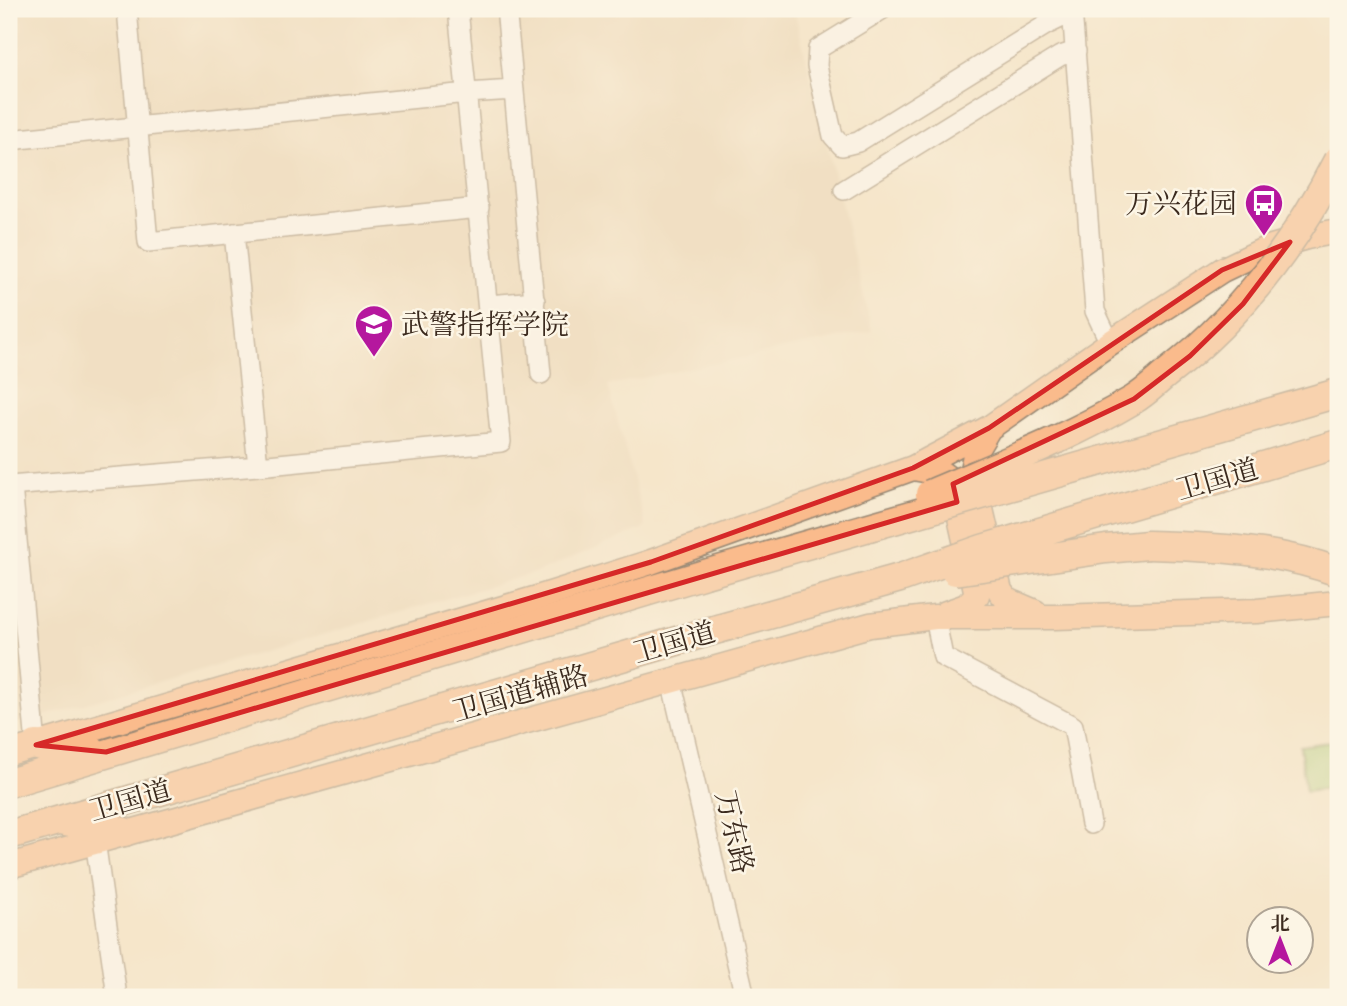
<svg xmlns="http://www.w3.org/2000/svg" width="1347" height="1006" font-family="Alegreya,'Noto Serif SC',serif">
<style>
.built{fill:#ebd8ba}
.pitch{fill:#a3cc77;stroke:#6f7b4a;stroke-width:2}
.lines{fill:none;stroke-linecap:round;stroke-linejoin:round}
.minor-casing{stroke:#988874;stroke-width:22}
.major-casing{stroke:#988874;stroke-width:27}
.highway-casing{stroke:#988874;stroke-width:31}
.minor{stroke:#fff;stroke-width:19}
.major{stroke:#fabb8c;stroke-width:24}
.highway{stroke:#fabb8c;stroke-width:28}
.highway-bridge-casing{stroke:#988874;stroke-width:31;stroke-linecap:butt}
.highway-bridge{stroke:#fabb8c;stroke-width:28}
.marked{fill:none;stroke:#d62828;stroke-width:5;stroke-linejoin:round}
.labels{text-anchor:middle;stroke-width:5;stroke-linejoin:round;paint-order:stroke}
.poi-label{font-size:28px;fill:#3b2a1e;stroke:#fcf5e5;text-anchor:end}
.street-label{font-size:28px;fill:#3b2a1e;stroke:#fcf5e5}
</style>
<rect width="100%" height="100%" fill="#fcf5e5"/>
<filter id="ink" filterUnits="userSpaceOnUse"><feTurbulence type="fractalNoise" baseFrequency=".0143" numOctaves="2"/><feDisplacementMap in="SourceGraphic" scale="14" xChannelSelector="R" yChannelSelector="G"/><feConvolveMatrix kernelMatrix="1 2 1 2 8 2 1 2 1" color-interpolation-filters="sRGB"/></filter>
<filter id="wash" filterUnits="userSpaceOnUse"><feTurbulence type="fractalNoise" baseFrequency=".00686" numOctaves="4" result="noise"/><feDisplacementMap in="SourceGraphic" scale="28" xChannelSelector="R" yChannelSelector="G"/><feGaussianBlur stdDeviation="1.57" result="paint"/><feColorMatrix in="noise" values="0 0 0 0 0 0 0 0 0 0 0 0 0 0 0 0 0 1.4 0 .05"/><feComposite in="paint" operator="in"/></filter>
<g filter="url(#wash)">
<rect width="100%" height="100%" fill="#f5e6cb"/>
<!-- built -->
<path class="built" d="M9 9H794L872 331 608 385 646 527 538 572 9 726Z"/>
<!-- pitch -->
<path class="pitch" d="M1338 741V786L1306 791 1300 746Z"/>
</g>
<g filter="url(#ink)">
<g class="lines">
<!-- minor casing -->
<g class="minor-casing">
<path id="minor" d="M127 9 148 242 479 208
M883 9 818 49 817 66 833 136 842 146 858 142 1046 25 1073 12
M1072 9 1095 311 1110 343
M507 18 541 374
M9 140 467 93 514 90
M844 190 1060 56 1076 51
M234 233 258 466
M488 305 535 301
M9 486 258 466 501 442 458 9
M12 486 36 745
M935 617 943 657 1073 726 1091 824
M671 680 745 997
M95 840 117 997"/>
</g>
<!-- major casing -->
<g class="major-casing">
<path id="major" d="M989 428 976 450 972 470 1000 591 1007 600 1035 612
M913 468 941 473 952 481 977 595 966 606 946 613
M9 753 534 599 651 562 913 468 989 428 1110 343 1222 270 1268 248 1307 237 1338 231
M9 866 870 625 935 617H1054L1257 611 1338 603"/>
</g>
<!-- highway casing -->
<g class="highway-casing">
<path id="highway" d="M1148 545C1212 547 1277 549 1338 572
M36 745 93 751
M9 783 705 574
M64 822 125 832
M9 835 718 629"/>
</g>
<!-- minor -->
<use href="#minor" class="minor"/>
<!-- major -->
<use href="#major" class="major"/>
<!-- highway -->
<use href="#highway" class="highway"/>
<!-- highway-bridge casing -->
<g class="highway-bridge-casing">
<path id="highway-bridge" d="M930 494C998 465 1069 438 1133 400 1145 393 1155 383 1166 374 1240 317 1296 243 1338 160
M955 571 1106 549 1148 545
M705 574 1338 393
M718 629 900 578 982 549 1338 444"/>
</g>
<!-- highway-bridge -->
<use href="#highway-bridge" class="highway-bridge"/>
</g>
</g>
<!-- marked area -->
<path d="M0 0H1347V1006H0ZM1290 242 1243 304 1190 356 1134 399 953 484 957 502 106 752 36 745 651 562 913 468 989 428 1222 270Z" fill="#f5e6cb" fill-opacity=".55" fill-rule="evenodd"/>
<path class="marked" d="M1290 242 1243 304 1190 356 1134 399 953 484 957 502 106 752 36 745 651 562 913 468 989 428 1222 270Z"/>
<!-- icons -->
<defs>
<g id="bus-pin" transform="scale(2.0125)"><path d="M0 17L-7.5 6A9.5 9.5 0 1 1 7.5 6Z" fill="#b5179e" stroke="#fcf5e5"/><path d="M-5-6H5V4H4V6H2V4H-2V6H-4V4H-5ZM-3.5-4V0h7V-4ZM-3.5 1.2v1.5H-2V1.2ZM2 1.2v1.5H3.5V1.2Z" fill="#fff"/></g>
<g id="university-pin" transform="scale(2.0125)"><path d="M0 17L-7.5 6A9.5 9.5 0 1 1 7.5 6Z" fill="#b5179e" stroke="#fcf5e5"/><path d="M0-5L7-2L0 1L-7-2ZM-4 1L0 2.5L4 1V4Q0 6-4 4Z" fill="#fff"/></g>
</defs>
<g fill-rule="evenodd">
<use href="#bus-pin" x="1264" y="203"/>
<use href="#university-pin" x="374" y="324"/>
</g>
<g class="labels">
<!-- poi labels -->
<g class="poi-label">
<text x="1237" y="213">万兴花园</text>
<text x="401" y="334" text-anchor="start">武警指挥学院</text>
</g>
<!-- street labels -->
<g class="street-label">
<text transform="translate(1217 479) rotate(-16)" y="10">卫国道</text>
<text transform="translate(674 642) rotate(-16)" y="10">卫国道</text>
<text transform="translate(520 693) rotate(-16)" y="10">卫国道辅路</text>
<text transform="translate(130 800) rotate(-16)" y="10">卫国道</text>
<text transform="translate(735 832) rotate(77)" y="10">万东路</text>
</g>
</g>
<!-- margin -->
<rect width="1347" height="1006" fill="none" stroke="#fcf5e5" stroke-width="35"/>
<!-- north arrow -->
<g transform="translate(1280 940)"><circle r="33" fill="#fcf5e5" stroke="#afa495" stroke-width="2"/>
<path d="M0-5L12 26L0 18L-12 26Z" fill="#b5179e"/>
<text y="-10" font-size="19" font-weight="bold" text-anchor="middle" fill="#3b2a1e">北</text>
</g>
</svg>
